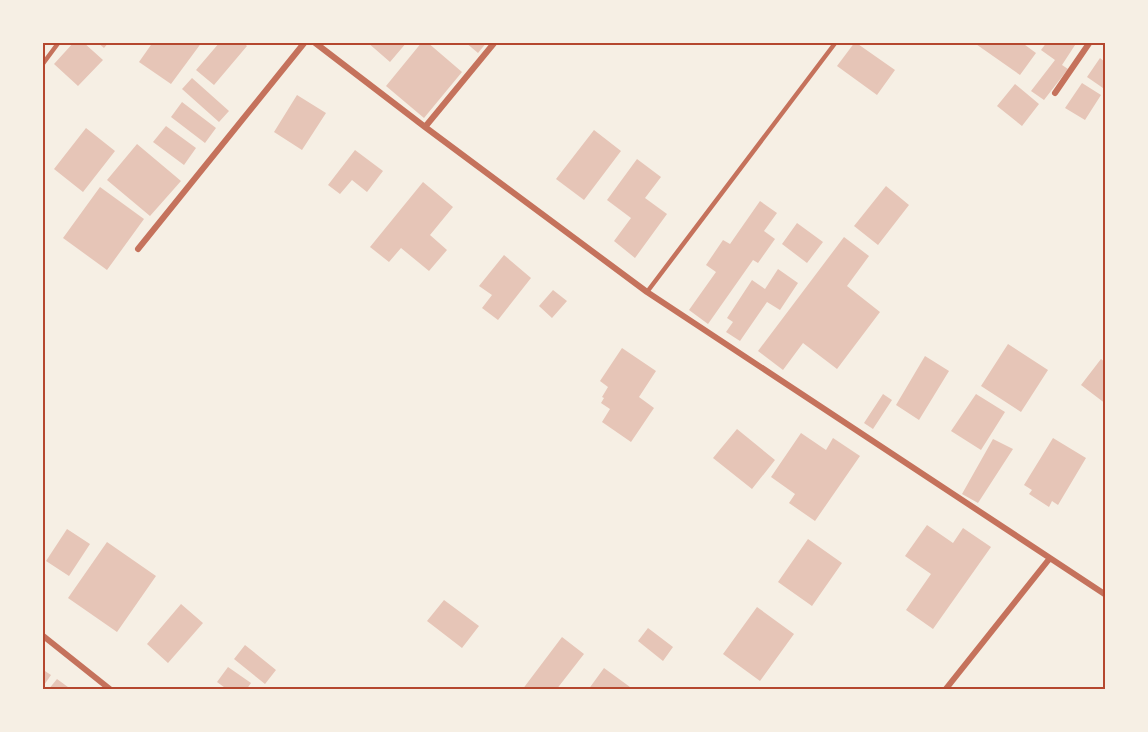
<svg xmlns="http://www.w3.org/2000/svg" width="1148" height="732" font-family="'IBM Plex Sans',sans-serif">
<style>
.building{fill:#e6c5b7}
.lines{fill:none;stroke-linecap:round;stroke-linejoin:round}
.service{stroke:#c5725c;stroke-width:4.5}
.minor{stroke:#c5725c;stroke-width:6}
.neatline{fill:none;stroke:#b5482f;stroke-width:2}
</style>
<rect width="100%" height="100%" fill="#f6efe4"/>
<!-- building -->
<path class="building" d="M74 42H83L103 60 78 86 54 64Z
M97 42H109L104 48Z
M153 42H202L171 84 139 62Z
M220 42H242L247 46 214 85 196 70Z
M367 42H407L390 62Z
M422 42H427L462 72 424 118 386 86Z
M465 42H487L478 53Z
M855 42 895 70 877 95 837 66Z
M973 42H1021L1036 53 1020 75Z
M1047 42H1077L1062 65 1068 69 1044 100 1031 91 1055 60 1041 50Z
M1100 58 1106 63V84L1103 88 1087 77Z
M192 78 229 111 219 122 182 89Z
M1082 83 1101 95 1085 120 1065 108Z
M1015 84 1039 104 1022 126 997 106Z
M297 95 326 113 302 150 274 132Z
M182 102 216 128 205 143 171 117Z
M166 126 196 148 184 165 153 142Z
M86 128 115 151 83 192 54 169Z
M594 130 621 151 584 200 556 179Z
M137 144 181 181 150 216 107 180Z
M355 150 383 171 367 192 352 180 340 194 328 185Z
M637 159 661 177 645 198 667 214 635 258 614 241 631 218 607 200Z
M423 182 453 207 430 235 447 250 429 271 401 248 389 262 370 247Z
M886 186 909 205 878 245 854 226Z
M100 187 144 219 107 270 63 238Z
M760 201 777 213 764 231 775 239 758 263 753 260 708 324 689 310 716 272 706 265 723 240 730 244Z
M797 223 823 242 807 263 782 244Z
M844 237 869 256 847 286 880 312 837 369 803 343 783 370 758 351Z
M504 255 531 278 498 320 482 308 492 295 479 286Z
M778 269 798 283 780 310 767 302 740 341 726 332 733 322 727 318 752 280 765 289Z
M553 290 567 301 552 318 539 306Z
M1008 344 1048 370 1021 412 981 386Z
M622 348 656 371 639 397 654 408 631 442 602 422 610 409 601 403 604 398 602 397 608 387 600 381Z
M925 356 949 371 919 420 896 405Z
M1101 359 1106 363V404L1081 385Z
M883 394 892 400 873 429 864 423Z
M976 394 1005 412 981 450 951 431Z
M737 429 775 460 752 489 713 458Z
M801 433 826 450 833 438 860 456 815 521 789 503 795 494 771 477Z
M1053 438 1086 458 1058 505 1052 501 1049 507 1029 494 1032 490 1024 485Z
M993 439 1013 449 978 503 962 494Z
M927 525 953 543 963 528 991 547 933 629 906 610 931 574 905 556Z
M67 529 90 544 69 576 46 561Z
M808 539 842 563 812 606 778 582Z
M107 542 156 576 117 632 68 598Z
M444 600 479 626 462 648 427 621Z
M181 604 203 623 168 663 147 644Z
M757 607 794 634 760 681 723 654Z
M648 628 673 647 663 661 638 641Z
M562 637 584 654 556 690H522Z
M245 645 276 670 265 684 234 659Z
M228 667 251 683 246 690H228L217 682Z
M604 668 630 687 628 690H588Z
M42 669 51 675 42 688Z
M57 679 72 690H48Z"/>
<g class="lines">
<!-- service -->
<path class="service" d="M42 65 59 42
M647 292 836 42"/>
<!-- minor -->
<path class="minor" d="M314 42 425 127 647 292 1106 595
M1055 93 1090 42
M425 127 495 42
M138 249 305 42
M42 635 111 690
M945 690 1050 558"/>
</g>
<!-- border -->
<rect width="1148" height="732" fill="none" stroke="#f6efe4" stroke-width="87"/>
<rect x="44" y="44" width="1060" height="644" class="neatline"/>
</svg>
